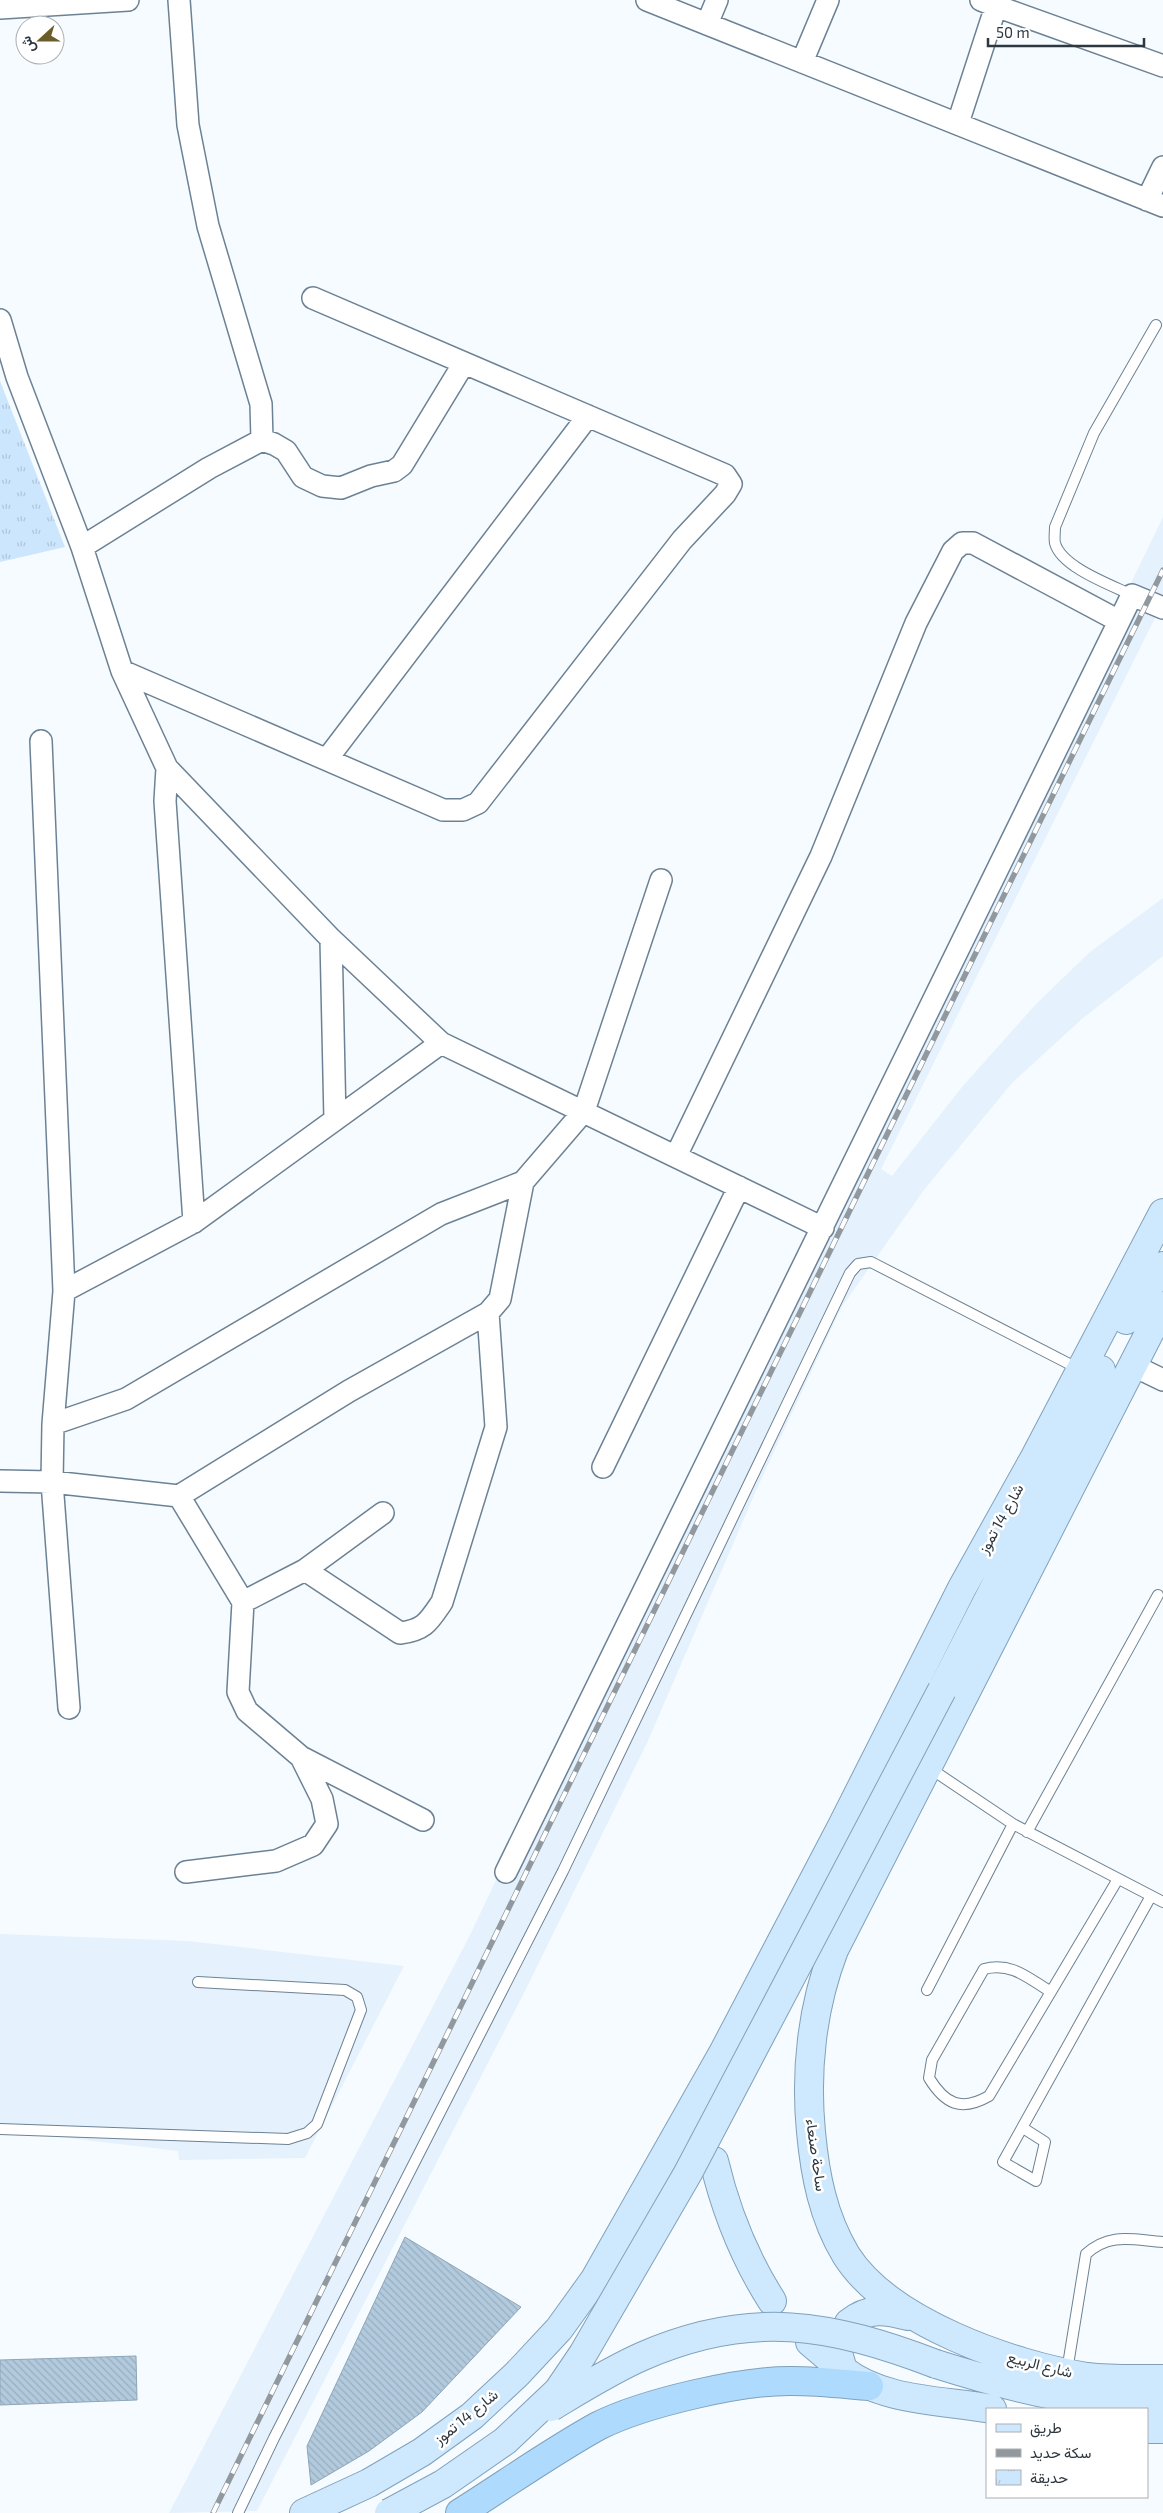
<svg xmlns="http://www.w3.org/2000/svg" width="1163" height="2513" font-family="'Exo 2',Vazirmatn,sans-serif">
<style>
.built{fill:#e5f1fc}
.park{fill:url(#park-tufts)}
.building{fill:url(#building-back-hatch);stroke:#8ea5b7}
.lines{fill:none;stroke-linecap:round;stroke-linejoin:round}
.lane-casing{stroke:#6c8294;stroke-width:12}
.street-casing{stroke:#6c8294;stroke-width:24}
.primary-casing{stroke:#81a1ba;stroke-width:30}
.highway-casing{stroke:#81a1ba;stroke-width:30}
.lane{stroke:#fff;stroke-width:10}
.street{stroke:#fff;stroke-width:21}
.primary{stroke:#cee9fe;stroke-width:28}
.highway{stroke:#aedafd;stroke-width:28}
.rail-casing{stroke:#91999f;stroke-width:5.5}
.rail{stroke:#fff;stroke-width:4;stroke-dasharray:11;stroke-linecap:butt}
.primary-bridge-casing{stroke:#81a1ba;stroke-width:30;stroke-linecap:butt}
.primary-bridge{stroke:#cee9fe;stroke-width:28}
.labels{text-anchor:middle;stroke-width:5;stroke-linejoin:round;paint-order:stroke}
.street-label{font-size:15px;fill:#2d373f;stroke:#fff}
</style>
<defs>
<pattern id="park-tufts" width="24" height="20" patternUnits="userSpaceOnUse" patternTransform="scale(1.25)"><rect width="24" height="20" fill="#cbe6fd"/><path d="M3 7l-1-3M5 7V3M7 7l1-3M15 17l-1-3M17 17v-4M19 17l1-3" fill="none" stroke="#afc6da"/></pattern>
<pattern id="building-back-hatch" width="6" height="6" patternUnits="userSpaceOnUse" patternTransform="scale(1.25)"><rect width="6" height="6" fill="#b2cadd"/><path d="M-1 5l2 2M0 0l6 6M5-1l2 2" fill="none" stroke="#99aebf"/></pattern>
</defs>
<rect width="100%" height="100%" fill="#f6fbff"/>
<!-- built -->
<path class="built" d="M1163 517V602L881 1169 892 1176 962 1087 1037 1003 1090 952 1163 898V956L1083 1018 1012 1083 924 1190 841 1308 759 1484 647 1743 523 1995 257 2511 169 2513 469 1937 597 1668 927 1003Z
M0 1934 188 1941 404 1966 305 2158 179 2160 178 2151 0 2130Z"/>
<!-- park -->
<path class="park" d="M0 381 65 547 0 562Z"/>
<!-- building -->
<path class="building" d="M405 2237 521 2307 422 2412 369 2451 311 2485 307 2446Z
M136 2356 137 2400 0 2405V2360Z"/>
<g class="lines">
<!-- lane casing -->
<g class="lane-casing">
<path id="lane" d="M1132 595C1111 585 1061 567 1055 543 1054 539 1055 532 1055 527L1094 433 1156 325
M928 1767 1013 1824 1163 1902
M1027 1832 1158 1595
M927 1990 1013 1824
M1051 1992C1028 1978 1012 1962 984 1969L932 2060 929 2078C945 2104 961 2112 989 2096L1118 1879
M1023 2128 1045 2142 1036 2181 1003 2162 1151 1896
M0 2129 288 2139 307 2133 317 2124 361 2010 357 1997 345 1990 198 1982
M1067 2371 1086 2254C1110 2232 1133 2240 1163 2242
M238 2513 274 2438 563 1871 850 1273 858 1264 871 1262 1081 1370"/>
</g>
<!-- street casing -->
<g class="street-casing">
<path id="street" d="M179 0 188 125 208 226 261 404 262 440
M647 0 1163 206
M996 6 1163 66
M0 8 128 0
M707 24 717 0
M802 62 828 0
M958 123 996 6 981 0
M1147 200 1163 167
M0 320 17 377 82 547 122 671 167 768 331 939 441 1043 823 1228
M82 547 209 468 262 440 274 444 286 451 303 477 322 486 341 488 371 476 394 471 402 465 464 363
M122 671 443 810H463L478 803 682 540 725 494 731 484 725 475 313 298
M41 741 64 1291 53 1424 52 1482 69 1708
M327 759 588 416
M167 768 165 801 194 1222
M331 939 335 1120
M676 1156 821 856 916 623 953 551 962 543H973L1119 621
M64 1291 194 1222 441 1043
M1132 1365 1163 1380
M53 1424 126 1399 441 1214 523 1182 584 1111 661 880
M603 1467 739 1187
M0 1481 52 1482 179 1496 349 1391 488 1313 500 1299 523 1182
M179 1496 243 1602 238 1692 247 1711 301 1757 322 1799 327 1824 313 1845 276 1861 186 1872
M305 1570 400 1633C425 1630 429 1621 442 1602L496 1427 488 1313
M243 1602 305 1570 383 1513
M301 1757 423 1820
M506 1872 1132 595 1163 608"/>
</g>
<!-- primary casing -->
<g class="primary-casing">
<path id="primary" d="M1163 1306 834 1950C812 2007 805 2071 811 2132 815 2175 823 2217 846 2255 888 2322 1012 2365 1087 2377 1112 2380 1138 2379 1163 2379
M1126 1320 1163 1266
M942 1690 1044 1491 1101 1370
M714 2161C726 2212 744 2257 772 2301
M849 2323C869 2307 885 2310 908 2316
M810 2342 843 2370
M837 2349 843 2370C883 2402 944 2400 992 2409
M936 2364C1009 2387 1086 2408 1163 2404
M1147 2429H1163
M304 2513 369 2483 422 2452 472 2416 517 2374 559 2329 595 2279 723 2053 842 1826 962 1588 1035 1457 1163 1213"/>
</g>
<!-- highway casing -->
<g class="highway-casing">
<path id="highway" d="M460 2513C506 2484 551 2452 598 2426 644 2403 742 2380 793 2381 818 2381 844 2384 869 2386"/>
</g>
<!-- lane -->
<use href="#lane" class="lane"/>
<!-- street -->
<use href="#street" class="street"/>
<!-- primary -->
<use href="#primary" class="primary"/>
<!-- highway -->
<use href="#highway" class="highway"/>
<!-- rail casing -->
<g class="rail-casing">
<path id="rail" d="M213 2513 1163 570"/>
</g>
<!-- rail -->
<use href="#rail" class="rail"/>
<!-- primary-bridge casing -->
<g class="primary-bridge-casing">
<path id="primary-bridge" d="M551 2407C581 2389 611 2370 643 2356 751 2309 831 2324 936 2364
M389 2513 443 2484 505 2441 558 2391 583 2354 688 2173 942 1690"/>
</g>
<!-- primary-bridge -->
<use href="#primary-bridge" class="primary-bridge"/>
</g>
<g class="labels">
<!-- street labels -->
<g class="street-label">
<text transform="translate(1001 1519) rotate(-61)" y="5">شارع 14 تموز</text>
<text transform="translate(816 2155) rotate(82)" y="5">ساحة صنعاء</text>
<text transform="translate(1040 2365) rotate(14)" y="5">شارع الربيع</text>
<text transform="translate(466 2417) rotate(-39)" y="5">شارع 14 تموز</text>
</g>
</g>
<!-- legend -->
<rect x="986" y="2408" width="162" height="90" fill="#ffffff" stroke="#abafb2"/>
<rect x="996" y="2424" width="25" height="8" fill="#cee9fe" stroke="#abafb2"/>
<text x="1030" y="2433" font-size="15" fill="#2d373f">طريق</text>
<rect x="996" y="2449" width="25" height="8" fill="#91999f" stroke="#abafb2"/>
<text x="1030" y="2458" font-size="15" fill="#2d373f">سكة حديد</text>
<rect x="996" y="2470" width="25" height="15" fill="url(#park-tufts)" stroke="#abafb2"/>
<text x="1030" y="2483" font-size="15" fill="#2d373f">حديقة</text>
<!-- north arrow -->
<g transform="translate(40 40) rotate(249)"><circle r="24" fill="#ffffff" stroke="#abafb2"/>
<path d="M0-4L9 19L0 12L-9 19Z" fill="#6b5d2a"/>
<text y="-8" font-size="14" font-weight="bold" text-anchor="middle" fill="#2d373f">ش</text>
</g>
<!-- scale -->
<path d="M988 38v8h156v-8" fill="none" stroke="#2d373f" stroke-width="2.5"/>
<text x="996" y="38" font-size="15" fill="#2d373f" stroke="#ffffff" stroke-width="4" paint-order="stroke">50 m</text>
</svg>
